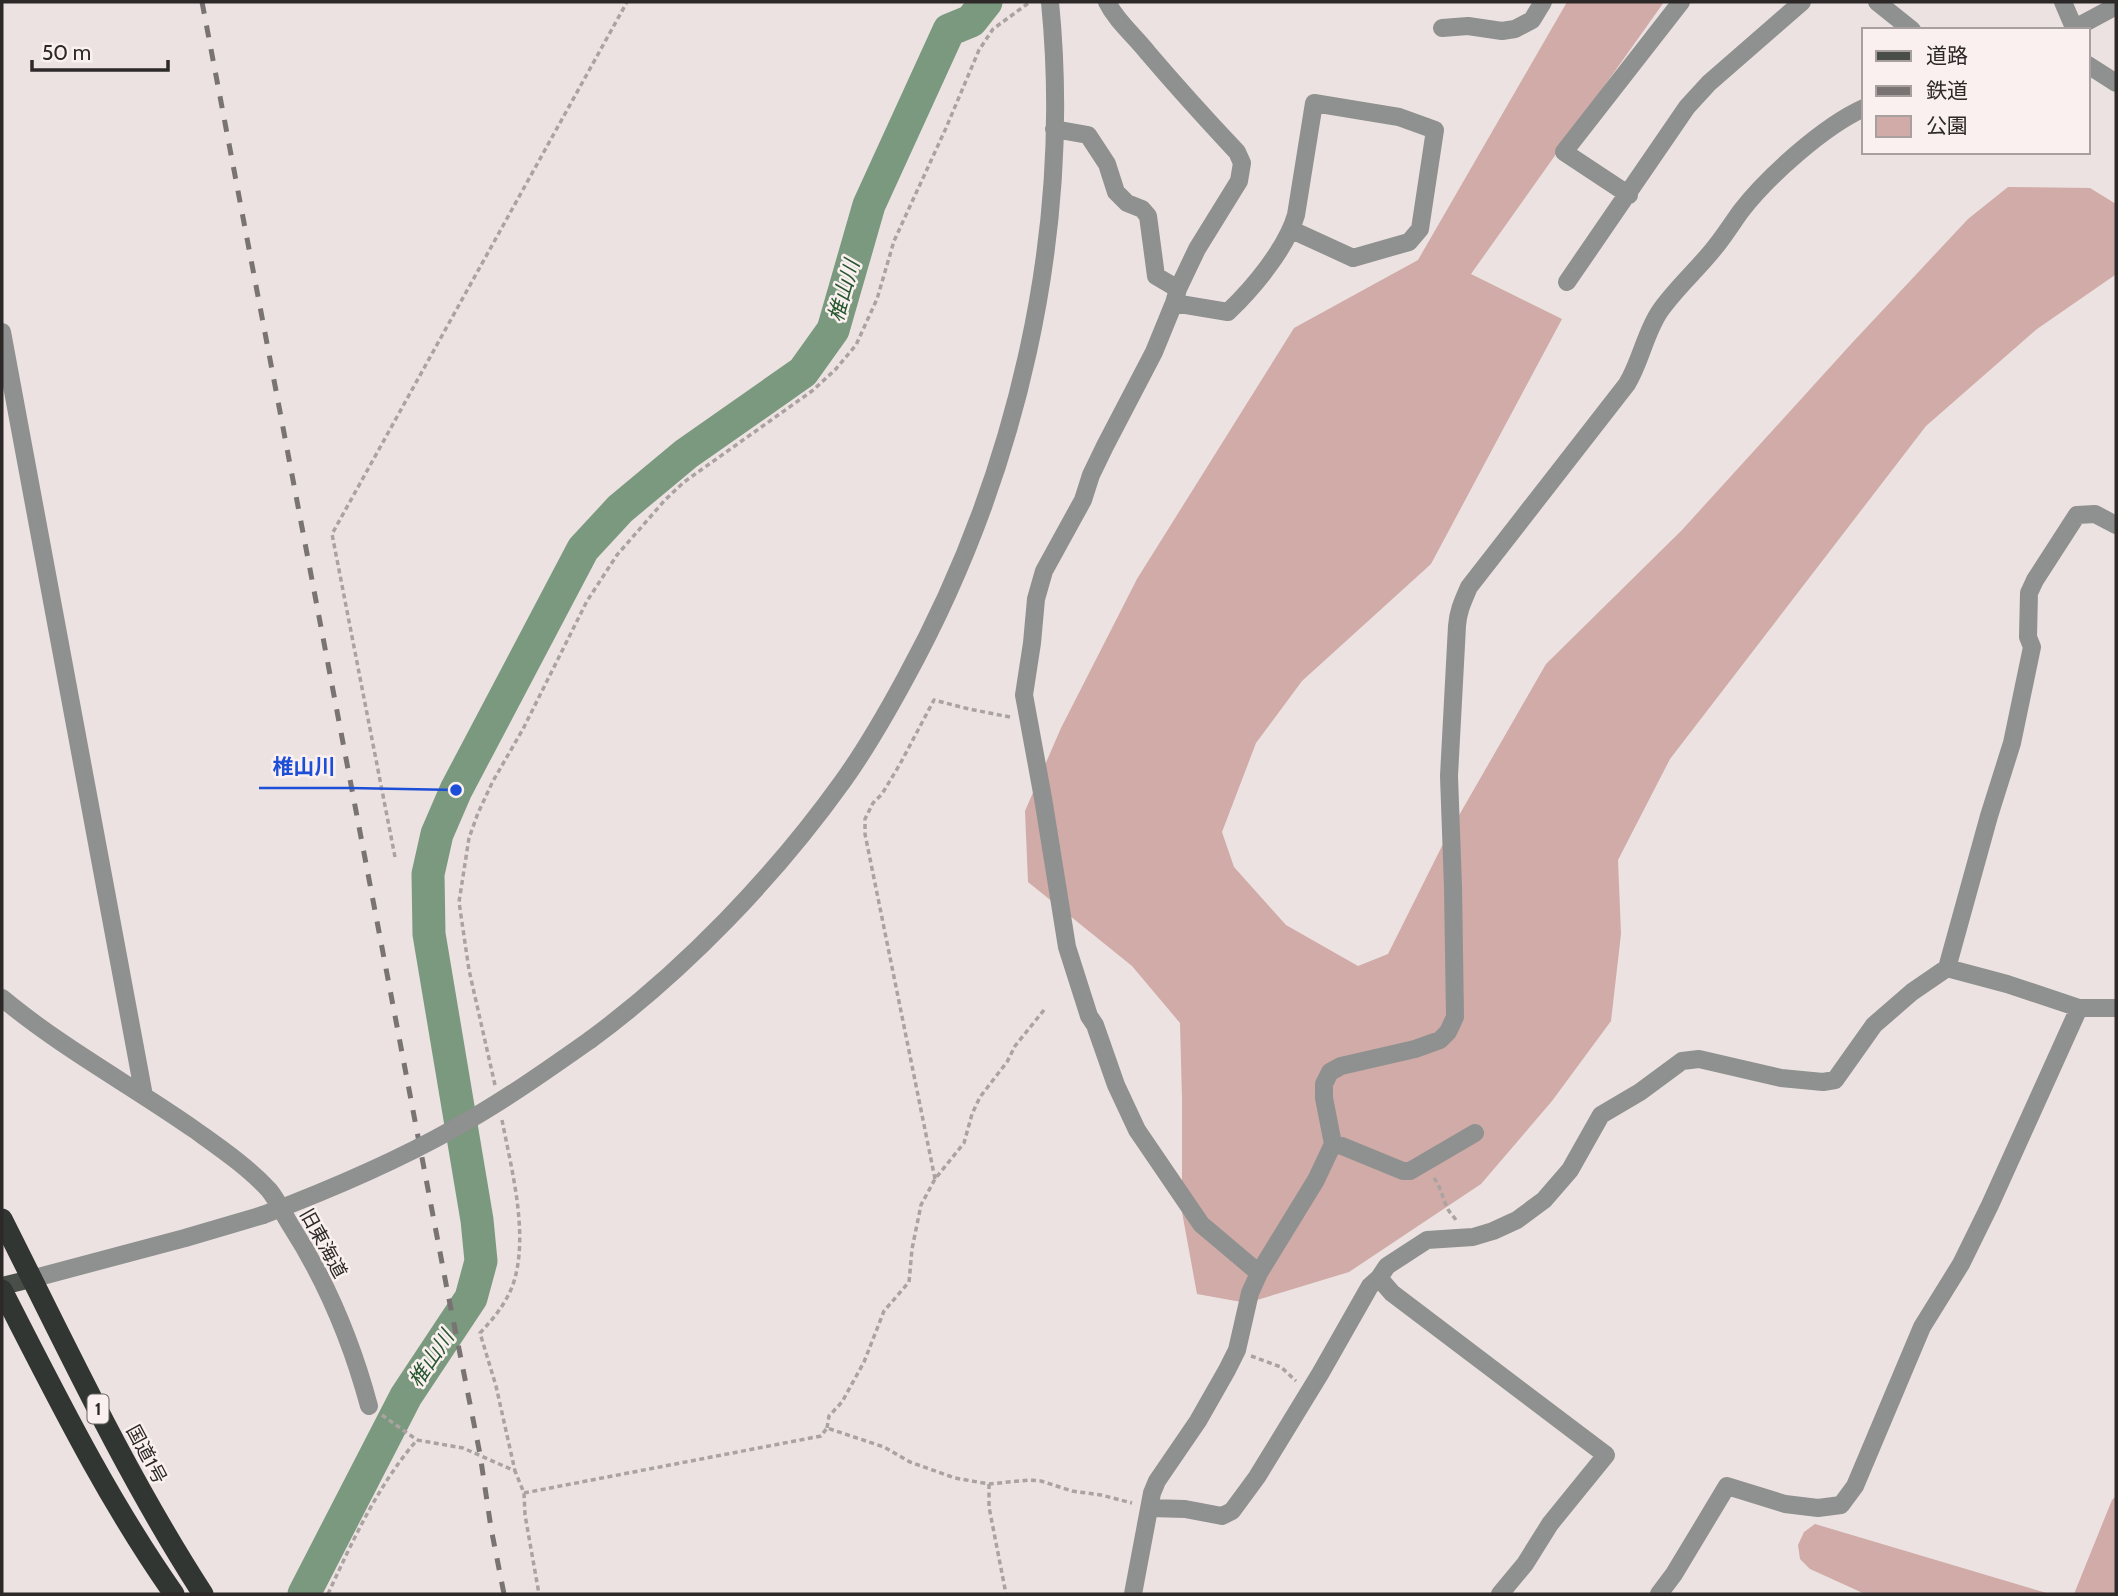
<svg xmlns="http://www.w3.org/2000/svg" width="2118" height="1596" font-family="Cabin,'Noto Sans JP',sans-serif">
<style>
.green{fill:#d0aba7}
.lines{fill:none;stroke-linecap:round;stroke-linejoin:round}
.river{stroke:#7b997e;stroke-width:33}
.path{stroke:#aaa3a2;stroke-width:3.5;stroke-dasharray:5 3.5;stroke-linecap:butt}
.minor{stroke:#8e918f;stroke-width:18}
.major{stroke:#494e49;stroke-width:18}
.highway{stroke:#313632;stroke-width:21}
.rail{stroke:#797473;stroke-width:5;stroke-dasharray:12 12;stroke-linecap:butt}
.minor-bridge{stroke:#8e918f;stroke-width:18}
.labels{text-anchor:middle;stroke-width:5;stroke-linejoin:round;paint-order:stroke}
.shield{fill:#f9f0ef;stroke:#6a6564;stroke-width:2}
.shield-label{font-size:18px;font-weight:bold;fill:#2c2928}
.street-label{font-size:19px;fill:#2c2928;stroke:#f9f0ef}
.water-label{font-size:21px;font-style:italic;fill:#285730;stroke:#f9f0ef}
.leader{fill:none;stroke:#1d4ed8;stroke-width:2.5}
.callout-dot{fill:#1d4ed8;stroke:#f9f0ef;stroke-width:2.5}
.callout-label{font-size:21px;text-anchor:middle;font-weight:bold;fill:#1d4ed8;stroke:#f9f0ef;stroke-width:5;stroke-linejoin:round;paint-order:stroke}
</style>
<rect width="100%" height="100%" fill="#ece2e1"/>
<!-- green -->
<path class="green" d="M1567 2H1664L1471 274 1562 319 1431 564 1302 681 1256 743 1222 832 1234 867 1286 925 1358 966 1388 954 1446 838 1546 664 1682 530 1852 343 1968 219 2008 187 2090 188 2116 204V272L2115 275 2037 329 1926 426 1670 759 1618 860 1621 934 1611 1021 1552 1101 1481 1184 1349 1272 1247 1303 1197 1294 1182 1212V1099L1180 1023 1132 966 1028 882 1025 811 1061 728 1137 579 1294 328 1418 260Z
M2116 1496V1594H2074L2112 1500Z
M1815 1524 2050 1594H1865L1810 1569 1800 1559 1798 1545 1804 1532Z"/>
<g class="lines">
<!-- river -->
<path class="river" d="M304 1594 406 1396 471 1298 481 1261 477 1220 429 934 428 874 437 834 456 790 583 549 620 509 686 454 803 372 833 330 869 205 949 30 971 21 986 2"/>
<!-- path -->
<path class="path" d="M395 857 332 534 627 2
M495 1085 469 970 459 902 469 838 478 813 493 781 523 729 587 601 617 555 665 500 684 482 812 391 835 370 856 345 877 299 894 241 946 128 979 50 993 29 1030 2
M502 1120C511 1167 527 1226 516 1274 511 1297 496 1316 480 1333L496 1386 515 1471
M1434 1178C1441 1187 1442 1197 1447 1207 1449 1213 1455 1217 1457 1222
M935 1179 865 834V819L873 803 882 794 900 764 934 700 969 709 1010 717
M1251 1356 1281 1367 1296 1381
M382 1415 417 1440
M827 1428 829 1416 842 1402 864 1362 884 1311 909 1282 912 1249 921 1205 935 1179 964 1143 972 1114 980 1097 1007 1062 1015 1046 1044 1010
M417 1440 463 1448 515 1471 524 1493 525 1515 539 1594
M989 1484V1507L1006 1594
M524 1493 821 1436 827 1428 884 1447 910 1462 955 1478 989 1484 1029 1480 1041 1481 1072 1491 1101 1495 1132 1503
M328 1594C353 1540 378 1485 417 1440"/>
<!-- minor -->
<path class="minor" d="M1107 2C1117 22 1134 35 1148 53 1177 87 1206 119 1237 152L1242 163 1239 181 1197 249 1178 289 1174 303 1154 352 1105 446 1091 475 1083 500 1044 571 1036 599 1032 643 1024 695 1043 798 1067 947 1089 1016 1095 1025 1116 1085 1137 1130 1201 1224 1259 1273
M1877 2 1912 30
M2063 2 2075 30
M1442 28 1468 26 1502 31 1515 29 1532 20 1543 2
M2075 28 2116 6
M2088 65 2116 83
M1054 129 1088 135 1107 164 1116 192 1127 203 1142 209 1148 216 1156 276 1178 289
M1629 195 1564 152 1681 2
M1567 282 1687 107 1709 83 1802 2
M1174 303 1228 312C1253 288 1286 249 1296 215L1314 103 1399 117 1435 130 1420 229 1409 242 1353 258 1292 230
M2 332 144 1096
M1947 968 2007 984 2079 1008H2116
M2 998C62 1048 131 1085 195 1130 220 1148 248 1167 269 1190 278 1201 284 1215 291 1226 327 1282 352 1343 369 1406
M590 1040C684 971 775 876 843 781 866 749 886 714 905 679 1017 475 1073 234 1050 2
M1333 1144 1342 1146 1403 1171H1410L1475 1133
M1379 1278 1392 1293 1606 1455 1550 1524 1525 1564 1500 1594
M31 1279 185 1238 263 1215
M1150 1508 1185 1509 1222 1516 1232 1511 1257 1477 1320 1374 1370 1286 1379 1278 1387 1266 1427 1240 1473 1237 1493 1231 1517 1220 1544 1200 1570 1170 1601 1115 1640 1092 1682 1061 1699 1059 1781 1078 1823 1082 1835 1080 1874 1025 1912 992 1947 968 1989 816 2012 743 2032 647 2028 637 2029 593 2035 580 2077 515 2095 514 2116 525
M1133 1594 1152 1493 1157 1481 1198 1421 1227 1370 1237 1350 1250 1293 1259 1273 1316 1180 1333 1144 1324 1098V1084L1330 1072 1341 1066 1415 1049 1440 1040 1448 1032 1455 1017 1453 887 1449 776 1457 626C1458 611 1463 601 1469 587L1627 384C1641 361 1645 333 1660 311 1676 288 1699 268 1716 246 1725 235 1733 222 1741 211 1768 176 1824 126 1864 108
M1659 1594 1674 1574 1727 1486 1785 1504 1818 1508 1841 1505 1855 1486 1922 1327 1961 1264 1990 1205 2079 1008"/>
<!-- major -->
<path class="major" d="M2 1286 31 1279"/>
<!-- highway -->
<path class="highway" d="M2 1219C66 1346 126 1475 203 1594
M2 1290C55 1393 107 1499 174 1594"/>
<!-- rail -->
<path class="rail" d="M202 2 447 1289 480 1454 491 1528 504 1594"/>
<!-- minor-bridge -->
<path class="minor-bridge" d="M263 1215C329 1190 393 1163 455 1128 502 1102 546 1071 590 1040"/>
</g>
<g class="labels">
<!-- shield labels -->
<rect class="shield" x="87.5" y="1394.5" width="21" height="29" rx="5"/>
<g class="shield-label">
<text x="98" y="1415">1</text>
</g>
<!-- street labels -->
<g class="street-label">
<text transform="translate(324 1243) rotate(61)" y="7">旧東海道</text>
<text transform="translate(147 1454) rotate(62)" y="7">国道1号</text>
</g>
<!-- water labels -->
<g class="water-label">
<text transform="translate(844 291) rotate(-74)" y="7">椎山川</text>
<text transform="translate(431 1359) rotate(-56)" y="7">椎山川</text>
</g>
</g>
<!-- callouts -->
<path class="leader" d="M456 790L350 788H259"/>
<circle class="callout-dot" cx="456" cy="790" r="7"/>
<g class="callout-label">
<text x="304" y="774">椎山川</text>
</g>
<!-- border -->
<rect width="2118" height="1596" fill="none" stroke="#2c2928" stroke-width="7"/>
<!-- legend -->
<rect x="1862" y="28" width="228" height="126" fill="#f9f0ef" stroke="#a7a09f" stroke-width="2"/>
<rect x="1876" y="51" width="35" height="10" fill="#494e49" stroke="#a7a09f" stroke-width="2"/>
<text x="1926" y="63" font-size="21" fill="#2c2928">道路</text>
<rect x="1876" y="86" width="35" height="10" fill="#797473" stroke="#a7a09f" stroke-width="2"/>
<text x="1926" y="98" font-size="21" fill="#2c2928">鉄道</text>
<rect x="1876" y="116" width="35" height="21" fill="#d0aba7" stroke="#a7a09f" stroke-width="2"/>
<text x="1926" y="133" font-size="21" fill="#2c2928">公園</text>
<!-- scale -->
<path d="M32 60v10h136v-10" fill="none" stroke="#2c2928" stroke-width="3.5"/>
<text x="42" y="60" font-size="21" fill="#2c2928" stroke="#f9f0ef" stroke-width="5" paint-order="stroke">50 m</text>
</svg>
